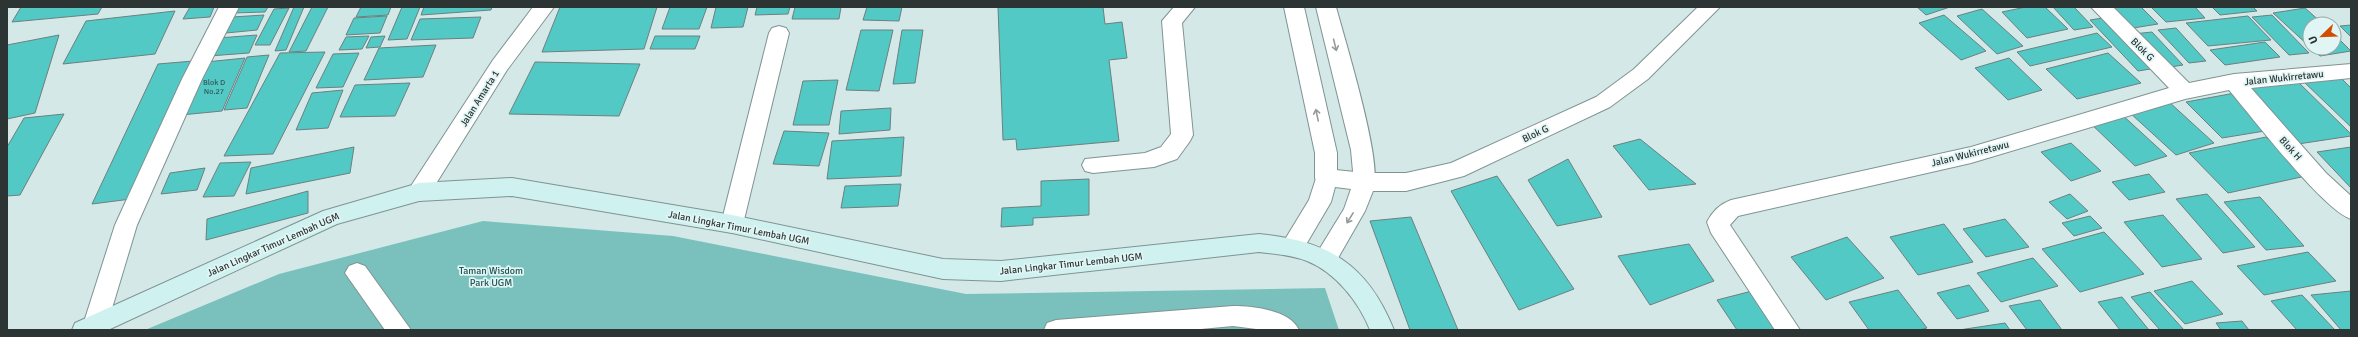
<svg xmlns="http://www.w3.org/2000/svg" width="2358" height="337" font-family="Signika,sans-serif">
<style>
.green{fill:#7ac1be}
.building{fill:#52c9c5;stroke:#6c807f}
.lines{fill:none;stroke-linecap:round;stroke-linejoin:round}
.lane-casing{stroke:#7f9392;stroke-width:2}
.street-casing{stroke:#7f9392;stroke-width:2}
.secondary-casing{stroke:#7f9392;stroke-width:2}
.lane{fill:#fff;fill-rule:evenodd}
.street{fill:#fff;fill-rule:evenodd}
.secondary{fill:#cff2f0;fill-rule:evenodd}
.oneway{stroke:#969a9a}
.labels{text-anchor:middle;stroke-width:3.5;stroke-linejoin:round;paint-order:stroke}
.number-label{font-size:8px;fill:#365958}
.street-label{font-size:10px;fill:#2c3434;stroke:#e0f5f4}
.park-label{font-size:10px;fill:#215452;stroke:#e0f5f4}
</style>
<rect width="100%" height="100%" fill="#d3e8e7"/>
<!-- green -->
<path class="green" d="M483 221 673 236 966 294 1325 288 1339 330H145L279 274Z"/>
<!-- building -->
<path class="building" d="M21 7H102L98 14 12 22Z
M190 7H214L210 17 183 19Z
M237 7H268L265 12 233 13Z
M294 7H304L286 50 275 51Z
M312 7H328L306 51 289 52Z
M361 7H391L388 15 356 17Z
M402 7H420L407 39 388 40Z
M424 7H492L491 10 421 15Z
M560 7H657L644 49 542 52Z
M670 7H707L699 29H662Z
M716 7H748L743 27 711 28Z
M757 7H790L788 14 755 15Z
M795 7H841L839 19H792Z
M867 7H902L899 21 863 20Z
M998 7H1103L1105 24 1122 22 1127 58 1109 60 1119 141 1017 150 1016 139 1003 140Z
M1917 7H1950L1926 15Z
M2026 7H2045L2068 29 2027 38 2002 12Z
M2053 7H2074L2093 27 2074 30Z
M2107 7H2141L2158 24 2127 29Z
M2151 7H2195L2205 18 2166 22Z
M2212 7H2253L2257 11 2220 15Z
M289 8 270 45H255L274 9Z
M2305 8 2323 24H2310V47L2273 13Z
M1982 9 2023 46 1997 54 1957 16Z
M175 11 155 54 63 64 86 21Z
M264 15 257 30 226 33 232 17Z
M1944 15 1986 51 1961 60 1919 23Z
M2272 15 2309 53 2289 55 2252 17Z
M387 16 380 33 346 35 354 18Z
M2248 16 2271 40 2208 46 2186 23Z
M481 17 473 38 411 40 420 19Z
M2109 17 2157 68 2138 71 2090 20Z
M2351 25V37L2340 26Z
M2176 28 2206 61 2189 63 2158 30Z
M861 30H893L879 91 846 90Z
M902 30H923L915 83 893 84Z
M2152 32 2183 65 2164 68 2133 34Z
M2097 33 2112 47 2030 66 2017 52Z
M2334 34 2351 51 2320 56 2311 48H2334Z
M59 35 35 113 7 119V45Z
M257 35 249 53 209 56 218 38Z
M369 36 362 49 339 50 346 37Z
M385 36 380 47 366 48 371 37Z
M655 36H700L695 49H650Z
M2265 42 2280 57 2225 65 2210 50Z
M436 45 423 77 364 80 379 48Z
M325 52 273 154 224 156 280 53Z
M359 53 343 87 316 88 333 54Z
M2108 53 2141 83 2077 99 2046 69Z
M269 55 247 108 224 110 247 57Z
M245 58 222 111 181 115 206 62Z
M2009 58 2042 90 2008 100 1975 68Z
M193 61 131 199 92 204 158 64Z
M535 62 640 64 619 116 509 114Z
M2339 76 2351 88V127L2304 82Z
M2293 77 2351 134V136L2298 144 2240 86Z
M838 80 829 125H793L803 81Z
M410 83 395 116 340 117 355 85Z
M343 90 328 128 296 130 312 93Z
M2235 93 2271 130 2222 138 2186 102Z
M2168 101 2214 143 2176 155 2130 113Z
M891 108 890 130 839 134 841 111Z
M2119 112 2167 156 2135 166 2088 121Z
M64 114 20 195 7 196V147L24 118Z
M784 131 829 133 819 166 773 164Z
M904 137 901 176 827 179 832 141Z
M2266 137 2306 176 2228 193 2189 153Z
M1640 139 1696 184 1649 190 1613 146Z
M2071 143 2101 171 2071 181 2041 152Z
M354 147 350 173 246 194 251 168Z
M2351 147V188L2317 152Z
M1568 159 1602 217 1557 226 1528 180Z
M251 162 234 196 203 197 220 163Z
M205 168 197 190 161 194 170 173Z
M2149 174 2165 192 2129 200 2112 182Z
M1497 176 1574 289 1519 310 1451 191Z
M1089 179V215L1033 218V225L1001 227 1002 208 1041 206V181Z
M901 184 898 206 841 208 845 186Z
M308 191V213L206 240 207 219Z
M2070 194 2088 211 2067 219 2049 202Z
M2207 194 2255 247 2223 253 2176 199Z
M2260 197 2304 246 2266 250 2224 202Z
M2163 215 2202 259 2162 267 2124 222Z
M2090 216 2102 228 2074 236 2062 223Z
M1411 217 1458 330H1410L1370 221Z
M2005 219 2029 247 1986 257 1963 229Z
M1944 224 1973 262 1918 275 1890 237Z
M2104 232 2144 274 2080 292 2042 249Z
M1847 237 1884 278 1826 300 1791 257Z
M1689 244 1714 281 1650 305 1618 256Z
M2308 252 2336 281 2264 295 2237 266Z
M2033 258 2058 286 2001 302 1977 273Z
M2192 281 2223 314 2185 324 2154 291Z
M1969 285 1989 311 1957 319 1937 293Z
M1898 290 1927 328 1919 330H1869L1849 302Z
M1752 291 1778 330H1737L1717 300Z
M2351 291V330H2341L2311 295Z
M2150 292 2184 330H2160L2131 297Z
M2302 295 2335 330H2297L2271 301Z
M2122 297 2149 330H2120L2098 302Z
M2040 300 2062 330H2027L2009 306Z
M2242 321 2249 330H2221L2216 323Z
M2005 323 2010 330H1959Z"/>
<g class="lines">
<!-- lane casing -->
<g class="lane-casing">
<path id="lane" d="M1174 7H1195L1182 23 1193 135 1190 141 1177 159 1154 167 1093 173 1085 171 1082 165 1085 159 1145 153 1161 147 1171 134 1162 21Z
M1284 7H1304L1337 153V178L1334 184 1326 187 1318 184 1315 178V153Z
M1316 7H1336C1344 37 1384 166 1373 188L1365 191 1357 188 1354 182 1351 150Z
M357 263 365 266 411 330H385L345 273 349 266Z
M1233 306C1253 306 1290 310 1299 330H1264L1233 326 1190 330H1044L1047 323 1056 320Z"/>
</g>
<!-- street casing -->
<g class="street-casing">
<path id="street" d="M219 7H239L202 79 137 225 107 325 105 330H85L83 325 115 225 182 79Z
M533 7H554L507 70 427 198 419 201 411 198 408 192 411 186 493 60Z
M1698 7H1720L1648 79 1610 107 1464 176 1406 191H1373L1365 211 1334 265 1326 267 1318 265 1314 258 1344 209 1351 189 1335 187 1331 202 1301 253 1293 255 1285 253 1281 246 1309 200 1318 172 1326 169 1365 173H1406L1451 163 1596 97 1634 69Z
M2091 7H2113L2189 83 2234 74 2351 64V78L2251 88 2326 173 2351 196V219C2323 210 2252 117 2229 90L2185 99 1971 163 1738 216 1730 225 1800 330H1775L1711 233 1707 222C1712 212 1720 204 1731 200L1971 147 2169 88Z
M779 26 786 28 789 33 743 224 740 230 732 233 724 230 721 224 769 33 772 28Z"/>
</g>
<!-- secondary casing -->
<g class="secondary-casing">
<path id="secondary" d="M512 178 732 215 943 259 1001 261 1259 234C1328 241 1367 263 1394 330H1370C1359 302 1335 272 1307 261 1292 255 1275 254 1259 252L1001 281 943 279 732 233 512 196 419 201 337 224 108 330H72L75 323 323 211 419 183Z"/>
</g>
<!-- lane -->
<use href="#lane" class="lane"/>
<!-- street -->
<use href="#street" class="street"/>
<!-- secondary -->
<use href="#secondary" class="secondary"/>
</g>
<!-- one-way arrows -->
<defs><path id="oneway-shaft" d="M-6 0H5M1.5-3L5.5 0L1.5 3" fill="none" stroke-width="1.6" stroke-linecap="round" stroke-linejoin="round"/></defs>
<g class="oneway">
<use href="#oneway-shaft" transform="translate(1335 45) rotate(76)"/>
<use href="#oneway-shaft" transform="translate(1317 115) rotate(-102)"/>
<use href="#oneway-shaft" transform="translate(1350 218) rotate(122)"/>
</g>
<g class="labels">
<!-- number labels -->
<g class="number-label">
<text x="214" y="85">Blok D<tspan x="214" dy="9">No.27</tspan></text>
</g>
<!-- street labels -->
<g class="street-label">
<text transform="translate(2143 49) rotate(45)" y="4">Blok G</text>
<text transform="translate(2284 77) rotate(-6)" y="4">Jalan Wukirretawu</text>
<text transform="translate(479 98) rotate(-58)" y="4">Jalan Amarta 1</text>
<text transform="translate(1535 133) rotate(-25)" y="4">Blok G</text>
<text transform="translate(2291 148) rotate(48)" y="4">Blok H</text>
<text transform="translate(1970 153) rotate(-14)" y="4">Jalan Wukirretawu</text>
<text transform="translate(739 227) rotate(11)" y="4">Jalan Lingkar Timur Lembah UGM</text>
<text transform="translate(273 244) rotate(-24)" y="4">Jalan Lingkar Timur Lembah UGM</text>
<text transform="translate(1071 263) rotate(-6)" y="4">Jalan Lingkar Timur Lembah UGM</text>
</g>
<!-- park labels -->
<g class="park-label">
<text x="491" y="274">Taman Wisdom<tspan x="491" dy="12">Park UGM</tspan></text>
</g>
</g>
<!-- border -->
<rect width="2358" height="337" fill="none" stroke="#2c3434" stroke-width="16"/>
<!-- north arrow -->
<g transform="translate(2322 36) rotate(247)"><circle r="19" fill="#e0f5f4" stroke="#98a8a7"/>
<path d="M0-3L7 15L0 10L-7 15Z" fill="#d14d00"/>
<text y="-6" font-size="11" font-weight="bold" text-anchor="middle" fill="#2c3434">U</text>
</g>
</svg>
